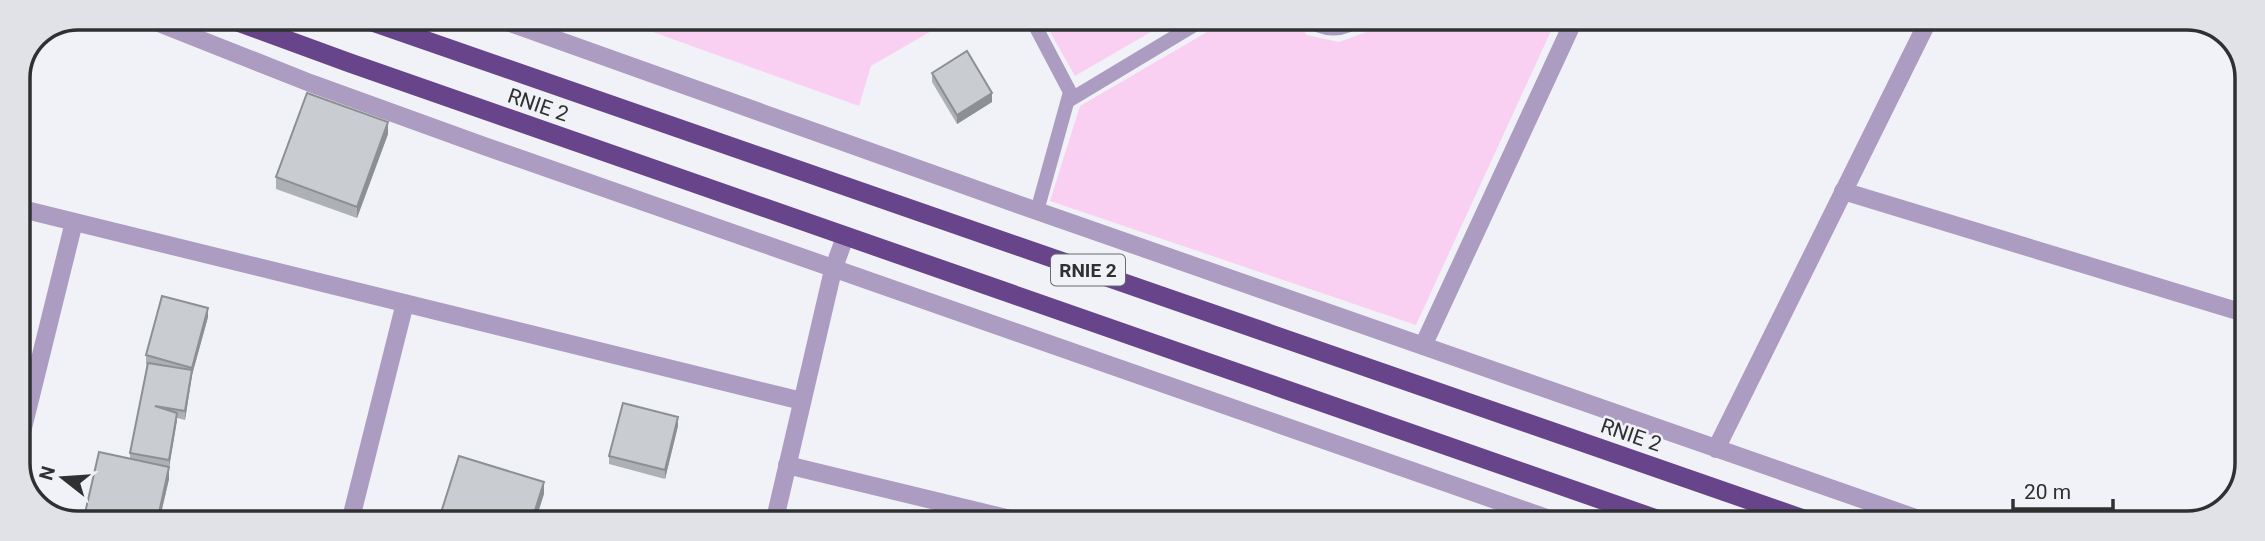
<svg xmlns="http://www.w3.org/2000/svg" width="2265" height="541" font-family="Roboto,sans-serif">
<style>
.green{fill:#fad0f2}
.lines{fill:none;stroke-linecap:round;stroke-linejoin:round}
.service{stroke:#ac9cc1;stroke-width:14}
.minor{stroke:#ac9cc1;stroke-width:18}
.trunk{stroke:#68448b;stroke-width:19}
.wall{fill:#adb0b4}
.shaded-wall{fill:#8d9092}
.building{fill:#c9cdd1;stroke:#8d9092;stroke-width:2}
.labels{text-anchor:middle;stroke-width:5;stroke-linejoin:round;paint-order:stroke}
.shield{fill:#f1f2f7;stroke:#696a6c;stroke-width:2}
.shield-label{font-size:19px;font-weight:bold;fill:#2f3031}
.street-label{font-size:21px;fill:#2f3031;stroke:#f1f2f7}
.rim{fill:none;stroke:#2f3031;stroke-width:3.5}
</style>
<rect width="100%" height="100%" fill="#f1f2f7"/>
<!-- green -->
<path class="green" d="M614 18H954L871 66 859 106Z
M1042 18H1175L1075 76Z
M1231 18H1293L1307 35 1339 42 1369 31 1374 18H1557L1416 325 1050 201 1080 106Z"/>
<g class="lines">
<!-- service -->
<path class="service" d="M1031 18 1070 92 1037 211
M1305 18C1322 31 1343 33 1360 18
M1068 101 1206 18"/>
<!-- minor -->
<path class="minor" d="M146 18 310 83 484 146 1561 523
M496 18 1017 204 1930 523
M1843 191 2247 314
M18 208 802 401
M1423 346 1575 18
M18 448 74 222
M1716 449 1929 19
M787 465 1027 523
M350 522 405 303
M774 523 833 270 845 237"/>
<!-- trunk -->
<path class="trunk" d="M227 18 350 63 1668 523
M361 18 1815 523"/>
</g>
<!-- wall -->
<path class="wall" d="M932 73 992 102 957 124 932 82Z
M388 134 357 218 276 189V177Z
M208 317 192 375 185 420 177 418 169 467V479L159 522H83L130 459V453L147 365 146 364V355Z
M678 426 665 479 609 464V456Z"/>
<!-- shaded-wall -->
<path class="shaded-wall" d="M992 93V102L957 124V115Z
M388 122V134L357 218V207Z
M208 308V317L192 375 185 420V411L192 368Z
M177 413V421L169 468V467V479L159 522H157L169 469V460Z
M678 417V426L665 479V470Z
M544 482V494L535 523H531Z"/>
<!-- building -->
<path class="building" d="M967 51 992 93 957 115 932 73Z
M307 93 388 122 357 207 276 177Z
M162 296 208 308 192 368 146 355Z
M148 363 192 370 185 411 155 406 177 413 169 460 130 453Z
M623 403 678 417 665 470 609 456Z
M99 452 169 467 157 522H83Z
M459 456 544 482 531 523 438 522Z"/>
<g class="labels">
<!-- shield labels -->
<rect class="shield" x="1051" y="254.5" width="74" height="31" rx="5"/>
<g class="shield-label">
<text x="1088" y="277">RNIE 2</text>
</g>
<!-- street labels -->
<g class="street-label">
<text transform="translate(538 105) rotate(19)" y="7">RNIE 2</text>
<text transform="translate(1631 435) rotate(19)" y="7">RNIE 2</text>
</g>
</g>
<!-- crop -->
<path d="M0 0H2265V541H0ZM78 30H2187A48 48 0 0 1 2235 78V463A48 48 0 0 1 2187 511H78A48 48 0 0 1 30 463V78A48 48 0 0 1 78 30Z" fill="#e1e2e7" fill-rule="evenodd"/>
<path class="rim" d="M78 30H2187A48 48 0 0 1 2235 78V463A48 48 0 0 1 2187 511H78A48 48 0 0 1 30 463V78A48 48 0 0 1 78 30Z"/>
<!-- north arrow -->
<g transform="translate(63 478) rotate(287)" stroke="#f1f2f7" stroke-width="5" paint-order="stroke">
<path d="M0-5L12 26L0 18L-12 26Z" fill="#2f3031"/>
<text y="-10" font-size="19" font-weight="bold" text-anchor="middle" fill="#2f3031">N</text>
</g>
<!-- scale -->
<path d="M2013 499v10h100v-10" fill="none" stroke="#2f3031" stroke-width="3.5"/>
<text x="2024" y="499" font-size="21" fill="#2f3031" stroke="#f1f2f7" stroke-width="5" paint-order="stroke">20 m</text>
</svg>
